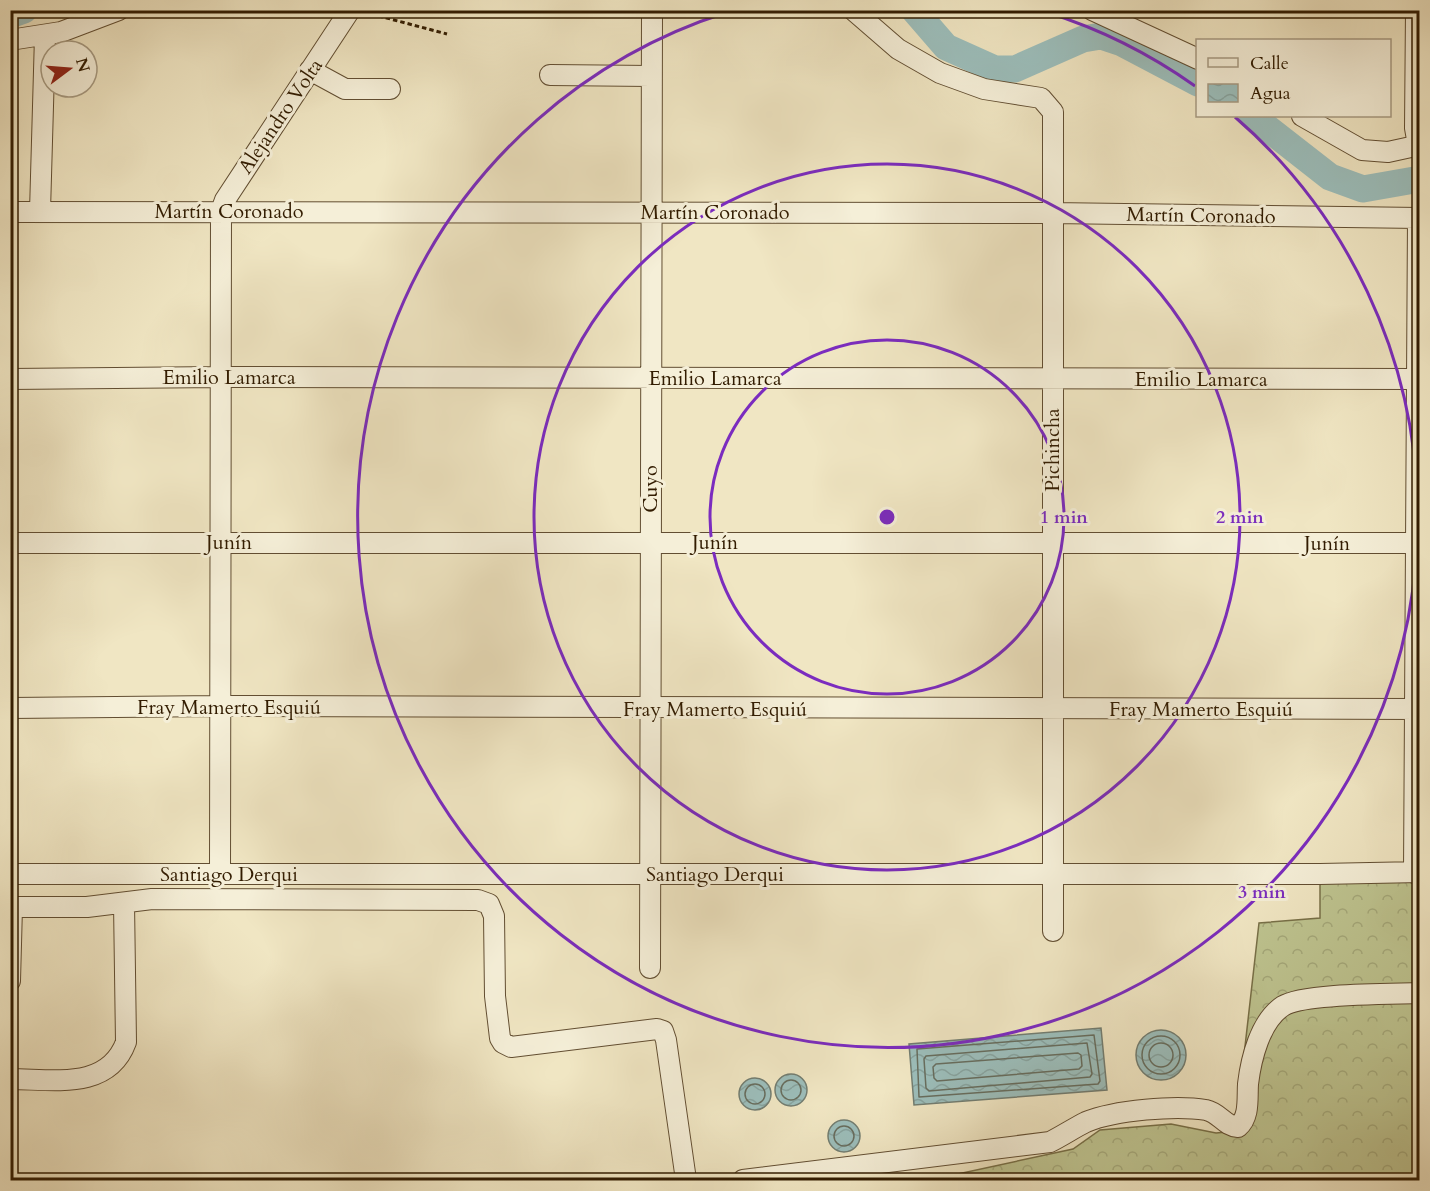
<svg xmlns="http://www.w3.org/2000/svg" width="1430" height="1191" font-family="Cardo,serif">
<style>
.forest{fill:url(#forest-crowns);stroke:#787048;stroke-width:1.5}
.water{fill:url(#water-waves);stroke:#727d71;stroke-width:1.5}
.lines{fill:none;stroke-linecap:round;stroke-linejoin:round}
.shore{stroke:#676d5e;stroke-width:1.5}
.river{stroke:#9cbebb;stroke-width:27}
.minor-casing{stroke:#624e32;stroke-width:22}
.path{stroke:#321c01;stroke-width:3;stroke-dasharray:4.5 3;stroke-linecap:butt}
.minor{stroke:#f5efd8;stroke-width:20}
.ring{fill:none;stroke:#7b2cbf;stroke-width:3}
.labels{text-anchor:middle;stroke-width:6;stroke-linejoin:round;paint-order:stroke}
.street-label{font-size:20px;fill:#321c01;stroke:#f5efd8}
.centre{fill:#7b2cbf;stroke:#f5efd8;stroke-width:3}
.ring-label{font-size:18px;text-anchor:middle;font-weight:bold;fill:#7b2cbf;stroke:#f5efd8;stroke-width:6;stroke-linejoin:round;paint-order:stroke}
</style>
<defs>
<pattern id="forest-crowns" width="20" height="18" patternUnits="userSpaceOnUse" patternTransform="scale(1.5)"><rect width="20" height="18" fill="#bec490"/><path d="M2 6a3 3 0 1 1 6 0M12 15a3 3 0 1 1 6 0" fill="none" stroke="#a4a87a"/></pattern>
<pattern id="water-waves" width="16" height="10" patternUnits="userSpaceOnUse" patternTransform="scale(1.5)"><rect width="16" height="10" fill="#9cbebb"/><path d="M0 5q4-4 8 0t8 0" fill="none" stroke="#87a39f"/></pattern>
</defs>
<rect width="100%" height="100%" fill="#f0e6c3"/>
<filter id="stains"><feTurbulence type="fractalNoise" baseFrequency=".00333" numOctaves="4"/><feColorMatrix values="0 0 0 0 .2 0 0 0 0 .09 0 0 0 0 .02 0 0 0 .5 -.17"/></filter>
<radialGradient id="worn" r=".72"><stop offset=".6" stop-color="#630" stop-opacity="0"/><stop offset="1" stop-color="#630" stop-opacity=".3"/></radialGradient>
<!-- forest -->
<path class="forest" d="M1419 869V1180H930L1073 1149 1100 1130 1171 1124 1216 1133 1227 1132 1237 1117 1259 923 1320 918V874Z"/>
<!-- water -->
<path class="water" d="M1101 1028 1107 1090 914 1105 909 1044Z
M1136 1055a25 25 0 1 1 50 0a25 25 0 1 1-50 0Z
M775 1090a16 16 0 1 1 32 0a16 16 0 1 1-32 0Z
M739 1094a16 16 0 1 1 32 0a16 16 0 1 1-32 0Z
M828 1136a16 16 0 1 1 32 0a16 16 0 1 1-32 0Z"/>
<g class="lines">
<!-- shore -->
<path class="shore" d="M1094 1035 1100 1081 1098 1084 919 1097 917 1049Z
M1142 1055a19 19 0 1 1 38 0a19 19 0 1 1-38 0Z
M1087 1043 1092 1074 1090 1077 929 1091 926 1088 924 1059 926 1056Z
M1149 1055a12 12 0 1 1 24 0a12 12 0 1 1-24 0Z
M1078 1053 1081 1055 1082 1066 1079 1069 937 1081 934 1078 933 1067 936 1064Z
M781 1090a10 10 0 1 1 20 0a10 10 0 1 1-20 0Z
M745 1094a10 10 0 1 1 20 0a10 10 0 1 1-20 0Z
M834 1136a10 10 0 1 1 20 0a10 10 0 1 1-20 0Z"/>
<!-- river -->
<path class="river" d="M914 10 946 47 995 69H1015L1083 39 1101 36 1122 43 1198 83
M10 15 24 10
M1252 116 1330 177 1363 189 1420 179"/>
<!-- minor casing -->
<g class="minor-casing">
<path id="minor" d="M853 10 898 49 940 73 984 89 1041 98 1053 112V931
M1092 10 1198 59
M1416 10 1415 128 1418 145
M10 40 61 32 119 10
M310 70 345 89H390
M550 75 651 76
M1302 116 1362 150 1388 152 1420 145
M40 211 45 36
M10 212 1052 213 1420 218
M10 379 220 377 1420 379
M10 543H1420
M10 708 220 706 1420 709
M1414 873 1418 218
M10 874H1320L1420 872
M220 874 221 211 225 200 350 10
M10 907H87L152 899 478 900 489 904 494 916 495 996 500 1038 503 1043 511 1047 657 1029 663 1031 666 1040 686 1180
M650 968 652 10
M10 981 12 907
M10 1079C53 1079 108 1091 126 1042L124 903
M743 1180 1050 1142C1062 1136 1074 1128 1086 1122 1115 1110 1176 1105 1206 1110 1220 1113 1224 1126 1238 1127 1250 1117 1247 1098 1248 1084 1251 1059 1260 1021 1283 1006 1303 993 1392 994 1420 993"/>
</g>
<!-- path -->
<path class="path" d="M364 12 447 34"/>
<!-- minor -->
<use href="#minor" class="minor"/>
</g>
<!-- distance rings -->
<g class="ring">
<circle cx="887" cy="517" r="177"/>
<circle cx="887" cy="517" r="353"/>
<path d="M1046 12A530 530 0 0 1 1195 86M1235 117A530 530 0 1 1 728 12"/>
</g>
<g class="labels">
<!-- street labels -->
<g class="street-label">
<text transform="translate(280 116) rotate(-56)" y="7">Alejandro Volta</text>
<text x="229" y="218">Martín Coronado</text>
<text x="715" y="219">Martín Coronado</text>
<text transform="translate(1201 215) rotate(1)" y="7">Martín Coronado</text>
<text x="229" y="384">Emilio Lamarca</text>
<text x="715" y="385">Emilio Lamarca</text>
<text x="1201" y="386">Emilio Lamarca</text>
<text transform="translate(1052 450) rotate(-90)" y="7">Pichincha</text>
<text transform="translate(650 489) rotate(-90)" y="7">Cuyo</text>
<text x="229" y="549">Junín</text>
<text x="715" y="549">Junín</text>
<text x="1327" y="550">Junín</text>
<text x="229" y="714">Fray Mamerto Esquiú</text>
<text x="715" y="716">Fray Mamerto Esquiú</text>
<text x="1201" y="716">Fray Mamerto Esquiú</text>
<text x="229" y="881">Santiago Derqui</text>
<text x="715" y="881">Santiago Derqui</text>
</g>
</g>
<circle cx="887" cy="517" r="9" class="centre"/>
<g class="ring-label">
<text x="1064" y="523">1 min</text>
<text x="1240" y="523">2 min</text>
<text x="1262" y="898">3 min</text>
</g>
<!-- margin -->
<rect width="1430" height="1191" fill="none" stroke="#f0e6c3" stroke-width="36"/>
<rect x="12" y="12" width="1406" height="1167" fill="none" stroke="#321c01" stroke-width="3"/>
<rect x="18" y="18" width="1394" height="1155" fill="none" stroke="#321c01" stroke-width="1.5"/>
<!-- legend -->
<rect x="1196" y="39" width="195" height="78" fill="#f5efd8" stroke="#a79b82" stroke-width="1.5"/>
<rect x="1208" y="58" width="30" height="9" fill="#f5efd8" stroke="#a79b82" stroke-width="1.5"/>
<text x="1250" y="69" font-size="18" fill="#321c01">Calle</text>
<rect x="1208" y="84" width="30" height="18" fill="url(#water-waves)" stroke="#a79b82" stroke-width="1.5"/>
<text x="1250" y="99" font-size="18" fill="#321c01">Agua</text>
<!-- north arrow -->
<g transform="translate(69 69) rotate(74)"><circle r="28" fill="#f5efd8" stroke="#a79b82" stroke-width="1.5"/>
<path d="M0-4.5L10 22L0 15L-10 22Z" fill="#8f2418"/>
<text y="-9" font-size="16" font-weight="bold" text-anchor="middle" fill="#321c01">N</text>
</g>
<rect width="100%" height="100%" filter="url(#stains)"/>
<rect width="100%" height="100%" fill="url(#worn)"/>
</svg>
